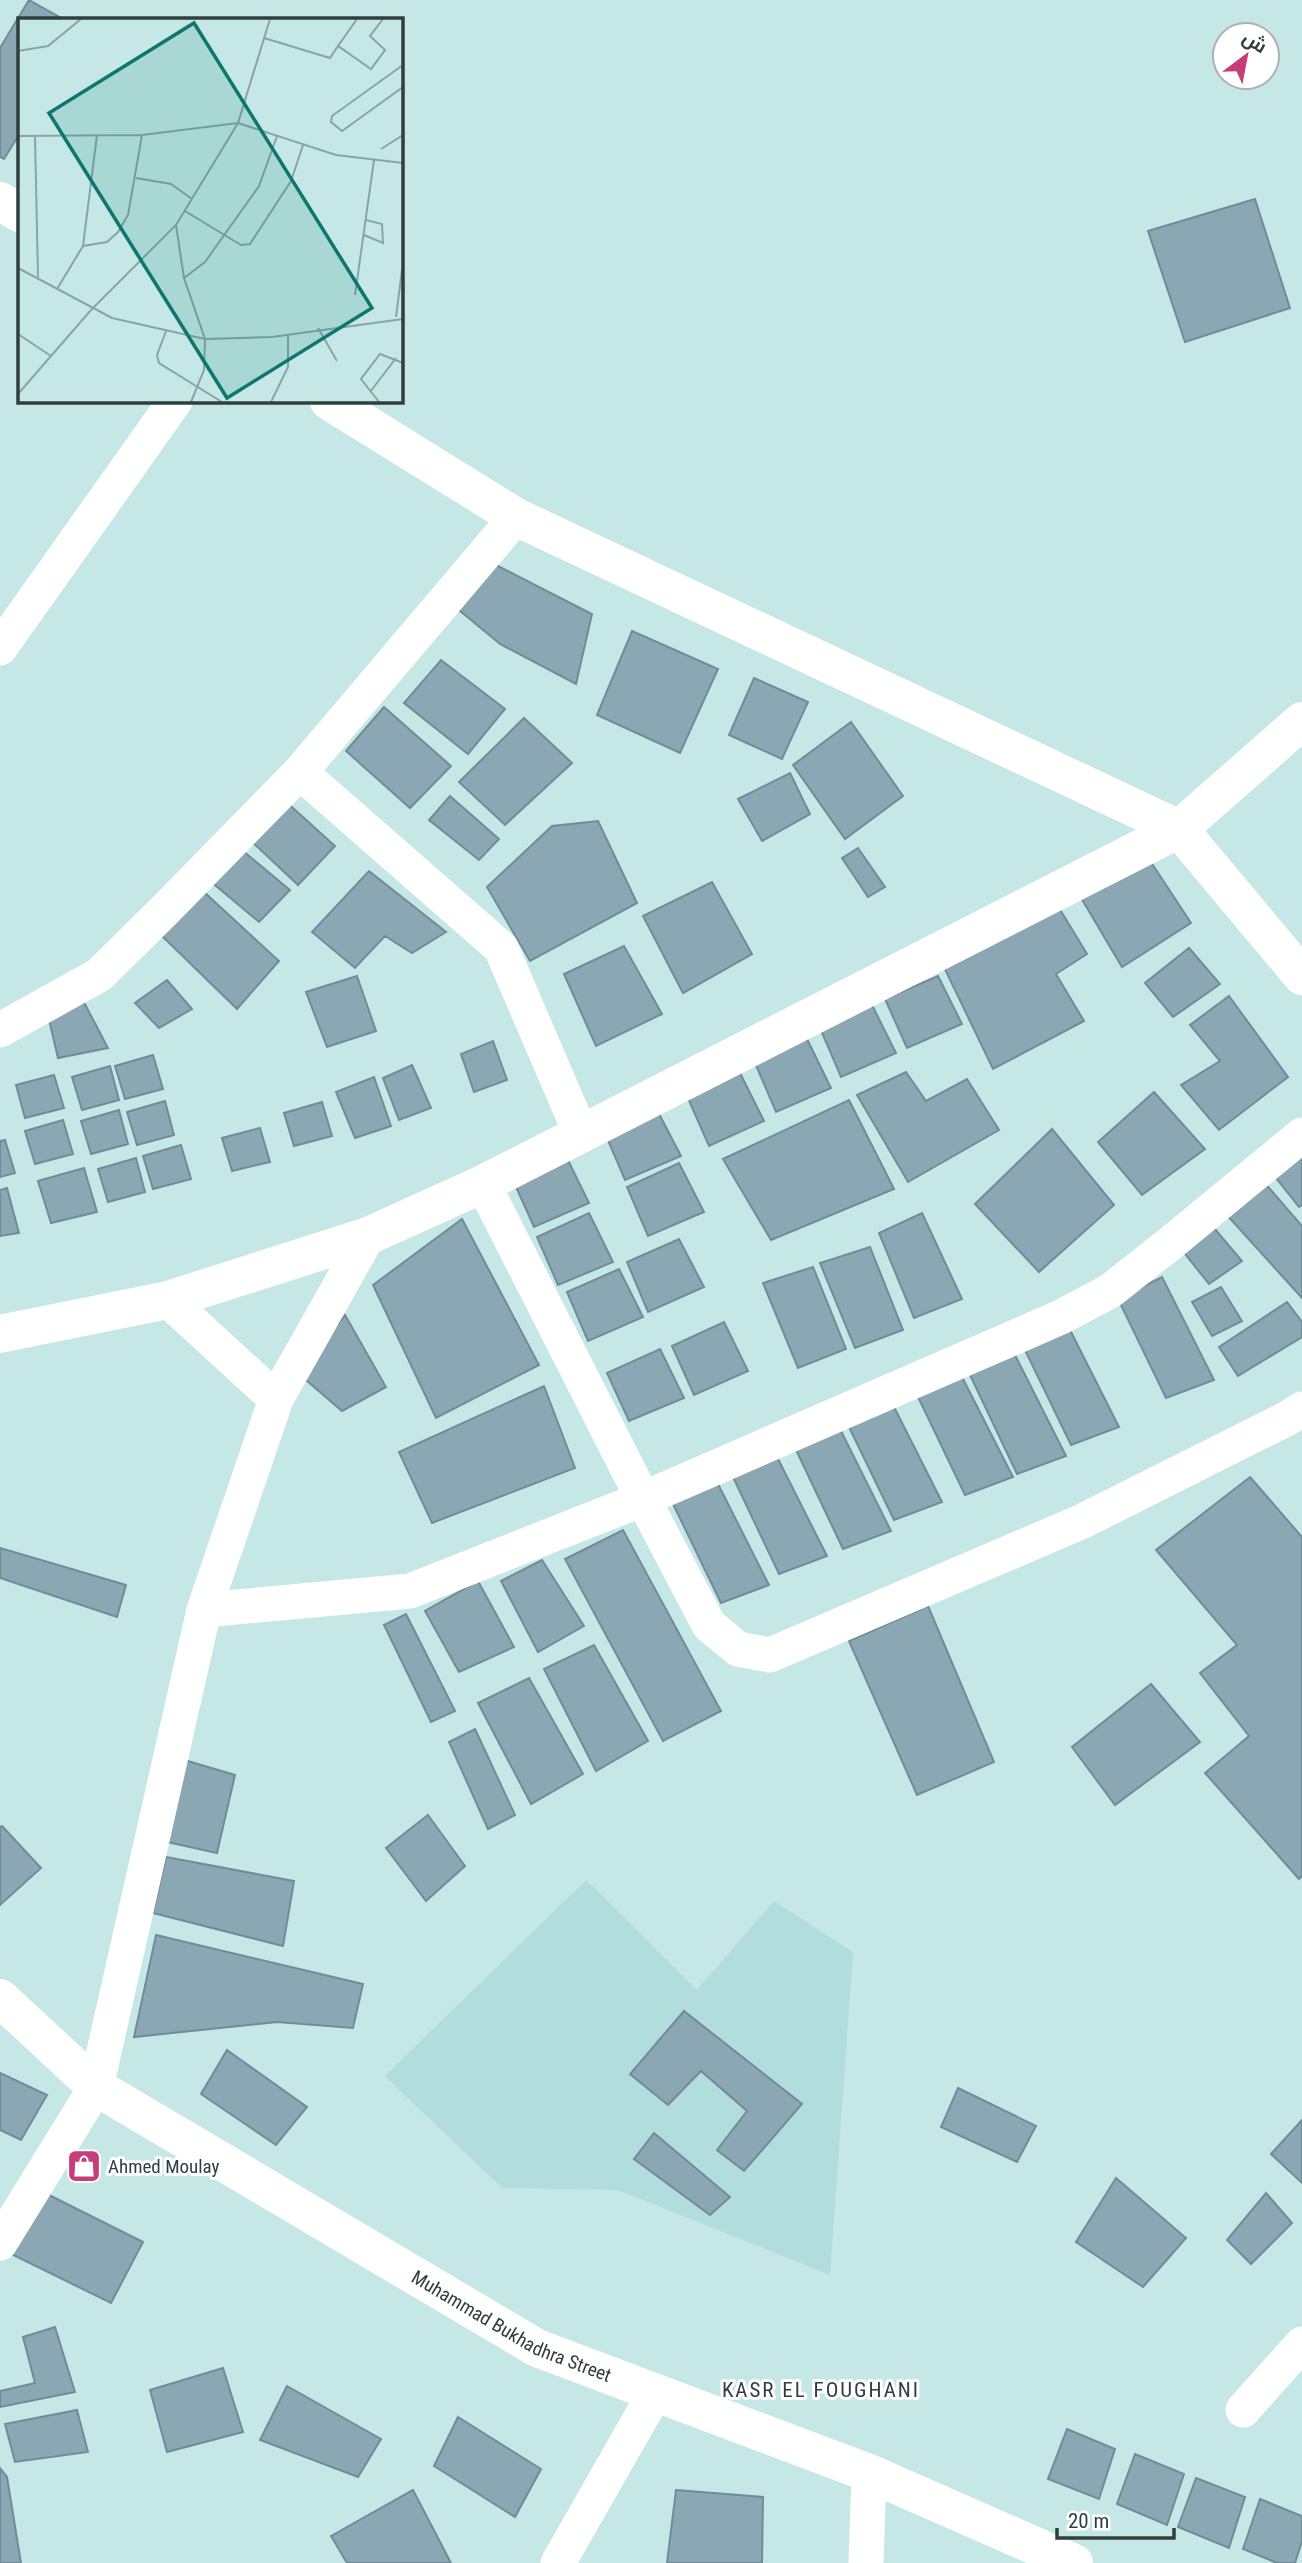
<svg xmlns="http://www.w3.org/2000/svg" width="1302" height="2563" font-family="'Roboto Condensed',Cairo,sans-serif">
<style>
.built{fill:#b1dddc}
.building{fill:#8ba7b3;stroke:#718c98;stroke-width:2}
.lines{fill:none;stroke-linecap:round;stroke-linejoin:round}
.minor{stroke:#fff;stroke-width:35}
.tertiary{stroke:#fff;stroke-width:38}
.secondary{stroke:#fff;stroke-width:38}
.labels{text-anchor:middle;stroke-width:6;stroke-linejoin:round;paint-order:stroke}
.poi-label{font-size:19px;fill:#303e3d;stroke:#fff;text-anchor:start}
.street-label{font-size:19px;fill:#303e3d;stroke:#fff}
.neighbourhood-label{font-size:21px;letter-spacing:2px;fill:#303e3d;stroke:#fff}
.inset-road{fill:none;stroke:#89a4a3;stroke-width:2}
.view{fill:#0f766e;fill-opacity:0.15;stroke:#0f766e;stroke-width:3.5}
.inset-edge{fill:none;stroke:#303e3d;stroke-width:3.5}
</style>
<rect width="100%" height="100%" fill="#c5e8e7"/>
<!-- built -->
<path class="built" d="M586 1880 697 1990 774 1901 853 1952 830 2275 618 2190 502 2188 385 2076Z"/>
<!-- building -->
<path class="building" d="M29 0 63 19H19V135L4 159 0 157V48Z
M1255 199 1290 308 1185 342 1148 231Z
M494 564 592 614 576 684 500 644 459 610Z
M632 631 718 669 680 753 597 715Z
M441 660 505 709 468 754 404 703Z
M754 678 808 702 782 759 729 735Z
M384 707 451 766 410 808 346 751Z
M524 718 572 763 505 825 459 782Z
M851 722 903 796 845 839 793 765Z
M790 773 810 814 762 841 738 799Z
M450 796 499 839 479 860 429 820Z
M283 799 335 846 298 885 250 840Z
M598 821 637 903 530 961 487 887 552 826Z
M237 846 290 890 259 922 209 880Z
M858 848 885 887 868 897 842 858Z
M1145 853 1191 923 1122 967 1080 896Z
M369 871 446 932 412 953 385 936 355 968 312 932Z
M712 882 752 954 683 993 643 916Z
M204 892 279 961 237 1009 161 935Z
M1053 898 1087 954 1056 974 1084 1021 993 1069 941 961Z
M624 946 662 1014 596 1046 564 974Z
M1189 948 1220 984 1173 1017 1145 983Z
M357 976 376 1031 327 1047 306 992Z
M938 976 962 1024 907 1048 885 999Z
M167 980 192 1009 159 1028 135 1003Z
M78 991 108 1048 58 1058 47 1011Z
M1229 996 1288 1077 1219 1130 1181 1085 1220 1061 1190 1025Z
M872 1005 896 1053 841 1077 820 1028Z
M807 1039 831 1088 776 1112 755 1063Z
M493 1041 507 1080 474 1092 461 1054Z
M153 1055 163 1089 125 1099 115 1066Z
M412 1065 431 1108 399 1120 383 1078Z
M110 1066 119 1100 82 1110 72 1077Z
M906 1072 926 1101 967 1079 999 1130 908 1182 857 1095Z
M740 1073 764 1121 709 1146 687 1096Z
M54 1075 64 1108 25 1118 16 1085Z
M374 1077 391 1126 355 1138 336 1092Z
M1154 1092 1205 1149 1142 1195 1098 1142Z
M849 1100 894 1189 771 1240 723 1159Z
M165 1101 174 1135 137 1145 127 1112Z
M322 1102 332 1136 294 1146 284 1113Z
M656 1108 681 1156 625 1180 604 1131Z
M119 1110 128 1144 91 1154 81 1121Z
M63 1120 73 1154 35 1164 25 1131Z
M260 1128 270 1162 232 1171 222 1138Z
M1052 1129 1114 1205 1039 1272 975 1204Z
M5 1140 15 1173 0 1177V1141Z
M181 1145 191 1179 153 1189 143 1156Z
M1302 1145V1205L1299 1207 1269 1169Z
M565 1154 589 1203 534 1227 512 1178Z
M136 1158 145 1192 108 1202 98 1169Z
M679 1163 704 1212 648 1236 627 1187Z
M84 1168 97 1212 51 1223 38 1181Z
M1263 1181 1302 1226V1298L1225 1213Z
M7 1188 19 1233 0 1236V1190Z
M589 1213 613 1262 558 1285 537 1237Z
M922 1213 962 1299 914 1318 879 1233Z
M462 1219 539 1365 436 1418 373 1285Z
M1209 1222 1242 1261 1209 1284 1178 1245Z
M679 1239 704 1287 648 1312 627 1262Z
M870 1247 903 1330 855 1348 820 1263Z
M813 1267 846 1349 798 1368 763 1283Z
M619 1269 643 1317 588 1341 567 1292Z
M1162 1277 1214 1380 1166 1398 1118 1299Z
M1221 1287 1242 1321 1212 1336 1192 1302Z
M1287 1302 1302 1322V1337L1238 1376 1219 1347Z
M345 1315 386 1387 342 1411 299 1374Z
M724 1322 748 1371 694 1395 672 1346Z
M1067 1324 1119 1427 1071 1445 1023 1346Z
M660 1349 684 1398 629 1421 607 1373Z
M1014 1353 1066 1456 1017 1474 970 1375Z
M961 1375 1013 1477 965 1495 918 1397Z
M544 1386 575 1468 432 1523 399 1452Z
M890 1399 942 1502 894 1520 846 1421Z
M839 1427 891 1531 843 1549 796 1450Z
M775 1453 827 1556 779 1574 732 1475Z
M1250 1477 1302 1537V1876L1299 1879 1205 1773 1249 1736 1200 1673 1237 1645 1156 1550Z
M717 1482 769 1585 721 1603 673 1504Z
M623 1530 721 1711 663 1741 565 1559Z
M0 1548 126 1585 117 1617 0 1578Z
M542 1560 584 1626 538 1652 501 1581Z
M478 1581 514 1647 459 1672 425 1611Z
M928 1606 994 1762 917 1795 849 1641Z
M406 1614 455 1711 431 1722 384 1625Z
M594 1645 648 1741 596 1771 544 1669Z
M529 1678 583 1774 531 1804 478 1703Z
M1151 1684 1200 1742 1115 1805 1072 1747Z
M475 1729 515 1815 488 1829 449 1742Z
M181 1759 235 1775 217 1853 167 1842Z
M428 1815 465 1866 426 1901 386 1848Z
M2 1826 41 1868 0 1905V1827Z
M166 1857 294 1881 283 1946 153 1913Z
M156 1935 363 1984 353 2028 277 2022 134 2037Z
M684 2011 802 2104 744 2171 717 2150 747 2111 701 2071 668 2105 630 2074Z
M227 2050 307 2107 276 2145 201 2094Z
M0 2073 47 2095 21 2140 0 2130Z
M958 2088 1036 2126 1017 2162 941 2127Z
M1302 2120V2183L1271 2154Z
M654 2133 730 2197 710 2215 634 2159Z
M1116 2178 1186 2238 1143 2287 1076 2242Z
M1266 2193 1292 2223 1251 2264 1227 2240Z
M49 2195 143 2242 111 2303 3 2250Z
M55 2327 75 2392 0 2407V2391L35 2383 23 2337Z
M223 2368 243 2432 167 2452 150 2390Z
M287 2386 381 2439 358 2477 260 2440Z
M77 2410 88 2452 15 2462 5 2424Z
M458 2417 541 2469 515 2517 434 2466Z
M1067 2429 1115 2449 1099 2499 1048 2479Z
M1135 2454 1184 2474 1167 2525 1117 2504Z
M0 2468 7 2477 21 2563H0Z
M1196 2478 1245 2497 1229 2548 1178 2527Z
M413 2490 451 2563H347L331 2536Z
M676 2490 763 2497 762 2563H667Z
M1260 2499 1302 2516V2541L1295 2563H1277L1243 2549Z"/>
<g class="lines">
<!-- minor -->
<path class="minor" d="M0 648 175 401
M300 772 501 948 581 1134
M0 1030 99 975 164 911 300 772 516 517
M483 1184 643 1499 709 1625 738 1649 770 1655 1083 1521 1288 1418 1302 1409
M168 1300 276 1399
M204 1610 410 1591 643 1499 1061 1317 1110 1291 1172 1242 1302 1135
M0 2243 96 2087 204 1610 276 1399 368 1236
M1243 2410 1302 2344
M558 2563 655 2393
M866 2563 869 2473"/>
<!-- tertiary -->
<g class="tertiary">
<path d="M0 201 19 213"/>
<path d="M329 401 516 517 1179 829 1302 976"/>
<path id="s1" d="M0 1998 96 2087 537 2348 869 2473 1074 2563"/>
</g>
<!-- secondary -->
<path class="secondary" d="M0 1334 168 1300 368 1236 483 1184 1179 829 1302 721"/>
</g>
<!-- icons -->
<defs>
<g id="shop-square" transform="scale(1.75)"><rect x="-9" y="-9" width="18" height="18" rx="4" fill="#c53d79" stroke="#fff"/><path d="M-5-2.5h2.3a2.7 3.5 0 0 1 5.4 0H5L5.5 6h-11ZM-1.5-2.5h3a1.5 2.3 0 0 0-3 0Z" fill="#fff"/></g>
</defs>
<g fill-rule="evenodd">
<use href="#shop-square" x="84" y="2166"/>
</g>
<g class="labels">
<!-- poi labels -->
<g class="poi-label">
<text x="108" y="2173">Ahmed Moulay</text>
</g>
<!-- street labels -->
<g class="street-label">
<text dy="7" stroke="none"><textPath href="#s1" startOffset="611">Muhammad Bukhadhra Street</textPath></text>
</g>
<!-- neighbourhood labels -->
<g class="neighbourhood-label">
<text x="821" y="2397">KASR EL FOUGHANI</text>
</g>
</g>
<!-- overview -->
<g transform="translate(18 18)">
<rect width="385" height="385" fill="#c5e8e7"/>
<path class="inset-road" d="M246 20 312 40 320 28 353 51 367 32 352 18 365 1M320 28 339 1M0 33 30 28 63 1M385 47 314 98 313 104 324 113 385 69M0 118 124 117 220 105 318 137 385 145M17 118 20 259M363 131 385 117M118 160 153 166 174 181M167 193 223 227 232 226 273 163 285 127M158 207 166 260 187 321 186 352 173 384M346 217 365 225 364 206 348 202M65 228 79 117M0 250 94 300 187 321 254 319 385 301M166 260 187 244 241 168 259 118M39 271 65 228 89 224 100 214 110 197 124 117M337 277 356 142M378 299 385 244M300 310 319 343M148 313 139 337 141 345 204 384M0 316 33 338M352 374 378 340M0 376 73 292 158 207 220 105 252 1M253 384 270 349V316M361 384 343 361 362 336 385 345"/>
<path class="view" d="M176 5 354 290 209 380 31 95Z"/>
<rect width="385" height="385" class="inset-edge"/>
</g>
<!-- north arrow -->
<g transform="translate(1246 56) rotate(32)"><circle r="33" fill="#ffffff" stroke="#acb2b1" stroke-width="2"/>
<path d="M0-5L12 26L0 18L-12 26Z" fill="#c53d79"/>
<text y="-10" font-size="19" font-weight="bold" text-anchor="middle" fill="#303e3d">ش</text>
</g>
<!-- scale -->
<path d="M1057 2528v10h117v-10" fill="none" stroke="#303e3d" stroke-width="3.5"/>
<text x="1068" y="2528" font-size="21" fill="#303e3d" stroke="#ffffff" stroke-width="5" paint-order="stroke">20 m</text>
</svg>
